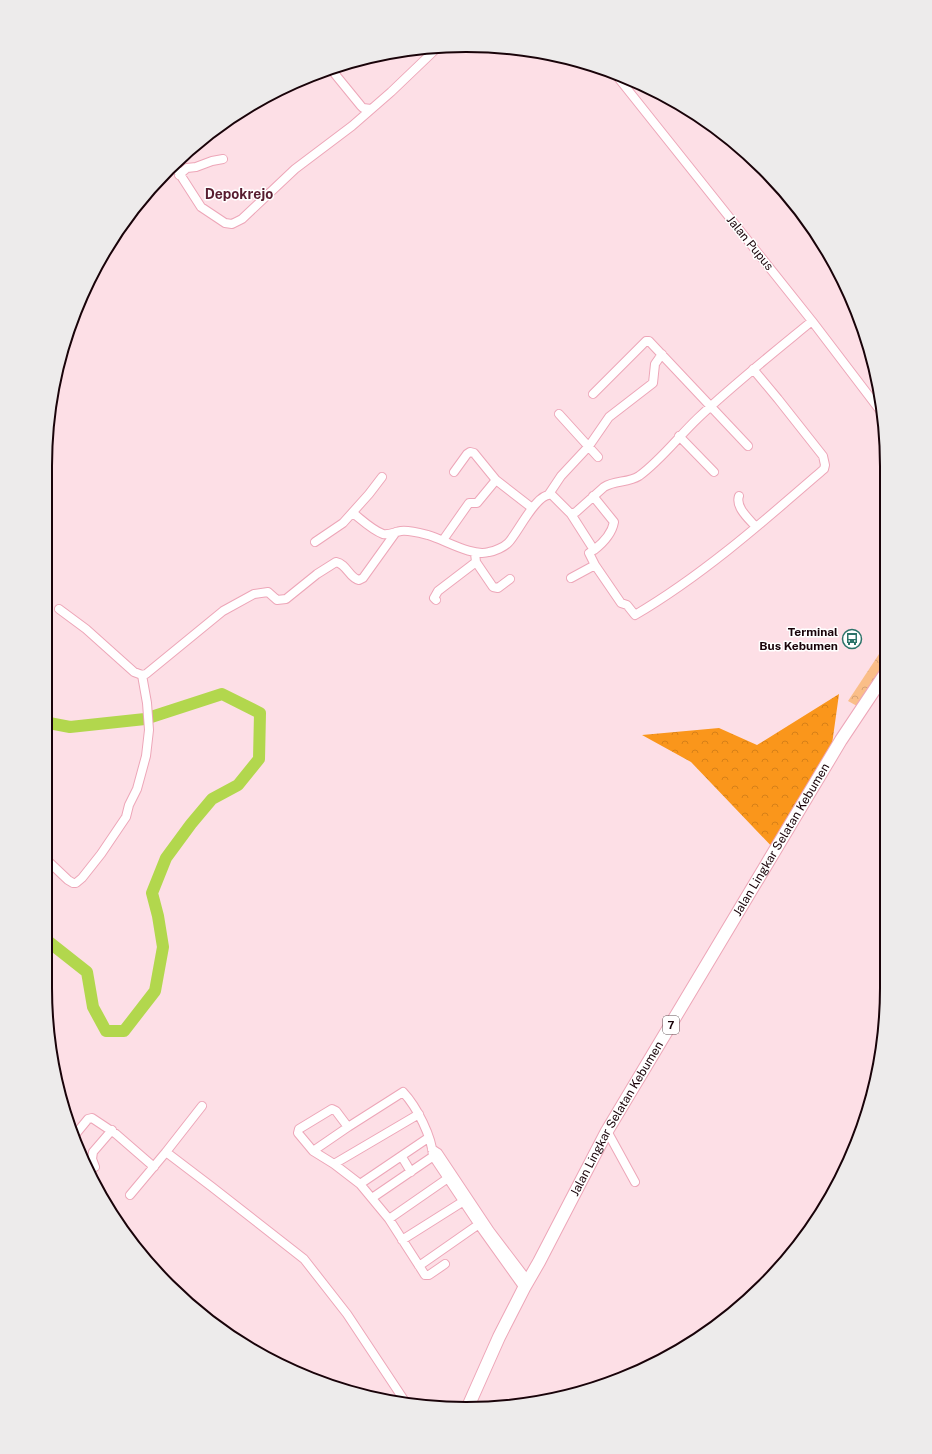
<svg xmlns="http://www.w3.org/2000/svg" width="932" height="1454" font-family="'Public Sans',sans-serif">
<style>
.forest{fill:url(#forest-crowns)}
.park{fill:url(#park-crowns)}
.lines{fill:none;stroke-linecap:round;stroke-linejoin:round}
.river{stroke:#b2d74d;stroke-width:12}
.minor-casing{stroke:#eda6b8;stroke-width:10}
.highway-casing{stroke:#eda6b8;stroke-width:14}
.minor{stroke:#fff;stroke-width:8}
.highway{stroke:#fff;stroke-width:12}
.labels{text-anchor:middle;stroke-width:3;stroke-linejoin:round;paint-order:stroke}
.shield{fill:#fff;stroke:#5e4f53;stroke-width:1}
.shield-label{font-size:11px;font-weight:bold;fill:#190309}
.street-label{font-size:12px;fill:#190309;stroke:#fff}
.poi-label{font-size:12px;font-weight:bold;fill:#190309;stroke:#fff;text-anchor:end}
.quarter-label{font-size:14px;font-weight:bold;fill:#571d30;stroke:#fff}
.rim{fill:none;stroke:#190309;stroke-width:2}
</style>
<defs>
<pattern id="forest-crowns" width="20" height="18" patternUnits="userSpaceOnUse"><rect width="20" height="18" fill="#fa961b"/><path d="M2 6a3 3 0 1 1 6 0M12 15a3 3 0 1 1 6 0" fill="none" stroke="#d68017"/></pattern>
<pattern id="park-crowns" width="20" height="18" patternUnits="userSpaceOnUse"><rect width="20" height="18" fill="#fabe88"/><path d="M2 6a3 3 0 1 1 6 0M12 15a3 3 0 1 1 6 0" fill="none" stroke="#d6a274"/></pattern>
</defs>
<rect width="100%" height="100%" fill="#fddfe6"/>
<!-- forest -->
<path class="forest" d="M839 694 829 766 776 851 691 762 642 735 719 728 757 745Z"/>
<!-- park -->
<path class="park" d="M885 645V664L857 706 848 701Z"/>
<g class="lines">
<!-- river -->
<path class="river" d="M49 723 70 727 145 719 222 694 260 713 259 759 238 785 212 799 191 824 166 858 152 893 158 916 163 947 155 991 124 1031H106L93 1007 87 972 49 942"/>
<!-- minor casing -->
<g class="minor-casing">
<path id="minor" d="M330 68 361 106 363 108 371 109
M616 75 812 321 882 413
M174 165 201 207 225 223 232 224 242 219 295 169 352 126 391 92 437 48
M179 175 187 168 196 167 212 161 223 159
M593 394 646 341H649L748 446
M559 414 598 457
M679 436 714 472
M454 472 467 454 470 452 474 453 496 480 532 508
M549 494 561 476 589 446 609 417 653 383 655 364 662 354
M739 496C735 507 749 519 756 527
M353 513C362 520 372 530 383 534 389 535 395 532 401 531 409 530 420 533 428 535 445 540 472 557 489 552 495 551 504 547 508 543 518 533 537 491 552 495L571 514 594 550C603 543 612 533 614 522L593 496
M571 514 576 512 604 487C615 480 628 483 639 476 661 460 678 437 698 418 734 384 773 353 812 321
M443 540 469 503H477L496 480
M315 542 343 523 369 494 382 477
M475 553 476 562 493 587 498 588 510 579
M589 553 595 565 621 603 627 605 635 615C703 575 764 521 824 469L825 465 823 456 778 399 753 369
M571 578 595 565
M436 600 434 598 438 591 476 562
M59 609 86 629 134 672 142 675 146 674 223 611 254 594 268 592 277 600 286 599 317 574 336 562C347 564 349 578 359 580L363 578 396 532
M49 862 68 880 73 883H76L82 878 101 854 126 817 129 805 137 789 146 756 149 730 147 703 142 675
M348 1127 336 1111 332 1109 299 1129 298 1133 313 1151 334 1164 360 1184 389 1219 425 1275H429L445 1264
M607 1131 635 1182
M74 1136 88 1119 92 1118 116 1134 154 1167
M432 1149 438 1153 490 1231 528 1281
M313 1151 348 1127 403 1092C417 1107 432 1137 433 1156L479 1225 524 1288
M166 1152 212 1187 304 1259 347 1314 406 1403
M402 1157 411 1172
M334 1164 419 1114
M95 1167 92 1159 93 1152 112 1130
M360 1184 428 1138
M130 1195 166 1152 202 1106
M372 1198 438 1153
M389 1219 451 1176
M402 1240 467 1199
M419 1266 482 1222"/>
</g>
<!-- highway casing -->
<g class="highway-casing">
<g id="highway">
<path id="s1" d="M467 1409 499 1337 524 1288 539 1262 607 1131 841 740 885 674"/>
</g>
</g>
<!-- minor -->
<use href="#minor" class="minor"/>
<!-- highway -->
<use href="#highway" class="highway"/>
</g>
<!-- icons -->
<defs>
<g id="bus-ring" transform="scale(1)"><circle r="9.5" fill="#fff" stroke="#2c7369" stroke-width="1.5"/><path d="M-5-6H5V4H4V6H2V4H-2V6H-4V4H-5ZM-3.5-4V0h7V-4ZM-3.5 1.2v1.5H-2V1.2ZM2 1.2v1.5H3.5V1.2Z" fill="#2c7369"/></g>
</defs>
<g fill-rule="evenodd">
<use href="#bus-ring" x="852" y="639"/>
</g>
<g class="labels">
<!-- shield labels -->
<rect class="shield" x="663" y="1016" width="16" height="18" rx="3"/>
<g class="shield-label">
<text x="671" y="1029">7</text>
</g>
<!-- street labels -->
<g class="street-label">
<text transform="translate(750 243) rotate(51)" y="4">Jalan Pupus</text>
<text dy="4" stroke="none"><textPath href="#s1" startOffset="651">Jalan Lingkar Selatan Kebumen</textPath></text>
<text dy="4" stroke="none"><textPath href="#s1" startOffset="327">Jalan Lingkar Selatan Kebumen</textPath></text>
</g>
<!-- poi labels -->
<g class="poi-label">
<text x="838" y="636">Terminal<tspan x="838" dy="14">Bus Kebumen</tspan></text>
</g>
<!-- quarter labels -->
<g class="quarter-label">
<text x="239" y="199">Depokrejo</text>
</g>
</g>
<!-- crop -->
<path d="M0 0H932V1454H0ZM466 52H466A414 414 0 0 1 880 466V988A414 414 0 0 1 466 1402H466A414 414 0 0 1 52 988V466A414 414 0 0 1 466 52Z" fill="#edebeb" fill-rule="evenodd"/>
<path class="rim" d="M466 52H466A414 414 0 0 1 880 466V988A414 414 0 0 1 466 1402H466A414 414 0 0 1 52 988V466A414 414 0 0 1 466 52Z"/>
</svg>
